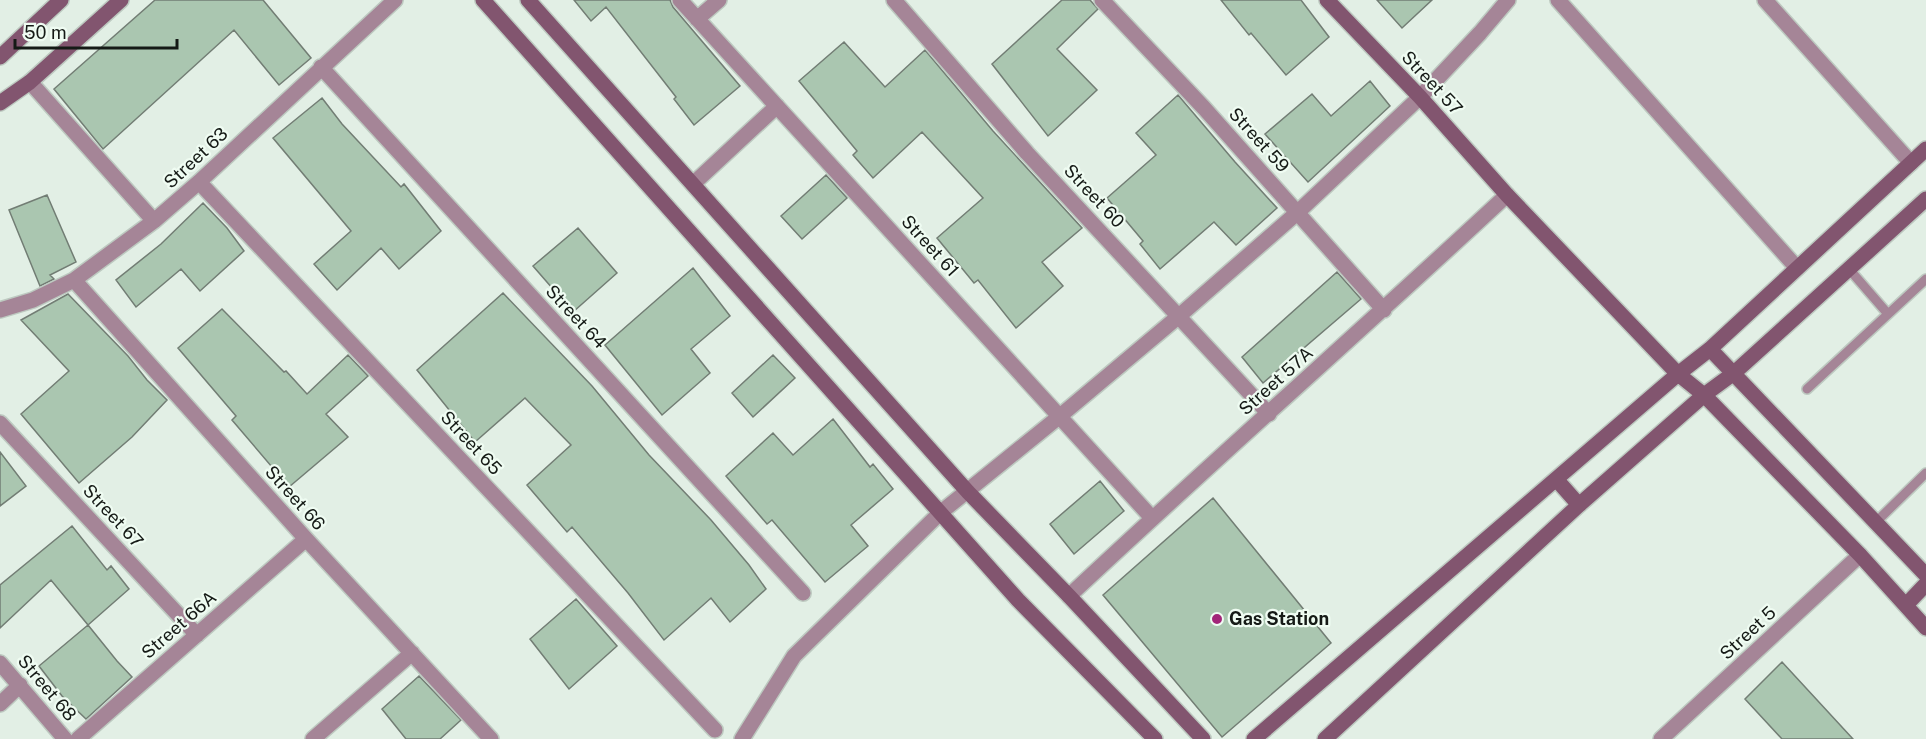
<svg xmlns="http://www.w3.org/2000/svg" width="1926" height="739" font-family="'Public Sans',sans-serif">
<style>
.building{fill:#aac6b0;stroke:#727d74;stroke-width:1.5}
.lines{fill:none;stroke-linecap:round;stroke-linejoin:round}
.lane-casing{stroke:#bdc9c0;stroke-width:12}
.street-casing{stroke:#bdc9c0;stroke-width:18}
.secondary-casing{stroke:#bdc9c0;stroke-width:18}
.lane{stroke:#a58597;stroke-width:9}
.street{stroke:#a58597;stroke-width:15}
.secondary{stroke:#82556f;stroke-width:15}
.poi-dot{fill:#a22579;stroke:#effcf2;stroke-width:2}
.labels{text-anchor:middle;stroke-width:4.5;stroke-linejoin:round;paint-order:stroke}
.street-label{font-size:18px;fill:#151a16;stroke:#effcf2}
.poi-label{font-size:18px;font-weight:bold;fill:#151a16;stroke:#effcf2;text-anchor:start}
</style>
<rect width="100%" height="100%" fill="#e2efe5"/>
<!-- building -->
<path class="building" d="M155 0H263L311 58 279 85 234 30 103 149 54 89Z
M574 0H670L673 7 740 86 694 125 674 99 676 97 606 7 591 21Z
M1062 0H1090L1098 9 1057 49 1097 90 1048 136 992 64Z
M1221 0H1301L1329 37 1286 75 1251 33 1249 35Z
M1377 0H1432L1402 28Z
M844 42 885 87 925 50 993 131 1082 228 1042 262 1063 286 1016 328 978 280 974 283 937 238 983 198 922 132 873 178 853 155 857 151 799 81Z
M1370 81 1390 106 1308 182 1265 134 1312 94 1331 116Z
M1178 95 1235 162 1277 208 1236 245 1214 222 1160 269 1140 244 1143 241 1107 198 1156 155 1136 133Z
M322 98 342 124 401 187 404 184 441 231 399 269 381 248 337 290 314 264 351 231 273 138Z
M826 175 847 198 802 239 781 216Z
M47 195 76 262 50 275 54 279 40 286 9 210Z
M203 203 227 228 244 251 200 291 181 269 136 307 116 280 161 244Z
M578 228 617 273 573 312 533 266Z
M693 268 730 316 691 349 710 373 662 415 605 345Z
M1337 272 1361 299 1263 383 1242 357Z
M503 293 592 386 649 455 711 520 749 565 766 589 730 622 711 598 664 640 628 593 572 527 567 532 527 485 571 445 525 398 475 442 417 370Z
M68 294 128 356 147 380 167 400 132 437 79 483 21 414 69 371 21 320Z
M222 309 284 372 286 371 307 394 348 355 368 376 326 414 348 437 289 487 232 420 236 416 178 348Z
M773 355 795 378 753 417 732 393Z
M833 419 870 467 873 464 893 489 851 525 868 546 825 582 772 520 767 524 726 476 773 433 793 455Z
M0 452 26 486 0 506Z
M1100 481 1124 511 1074 554 1050 524Z
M1213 498 1331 643 1222 737 1103 595Z
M72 526 107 570 111 566 129 589 88 625 117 661 132 677 86 719 62 696 39 666 88 625 51 580 0 628V585Z
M576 599 617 646 569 689 530 639Z
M1782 662 1853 739H1782L1745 699Z
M419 676 461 720 440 739H406L382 709Z"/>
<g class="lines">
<!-- lane casing -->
<g class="lane-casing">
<path id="lane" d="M1849 269 1888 314
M1807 389 1926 279
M1876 522 1926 473"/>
</g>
<!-- street casing -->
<g class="street-casing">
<path id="street" d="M680 0 1152 518
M894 0 1027 153 1269 414
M1102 0 1204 108 1384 310
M1558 0 1797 268
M1765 0 1911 163
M697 19 719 0
M321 67 803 593
M30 82 154 221
M199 182 715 730
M693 184 777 106
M74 280 306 539 491 739
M0 310 33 300 74 280 154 221 199 182 395 0
M0 423 197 635
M1069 596C1214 460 1362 330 1507 195
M0 663 65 739
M0 704 20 685
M78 739 306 539
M313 739 412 653
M742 739 794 656 940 513 1060 416 1179 316 1298 212 1420 97 1480 33 1508 0
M1661 739 1860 555"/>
</g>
<!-- secondary casing -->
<g class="secondary-casing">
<path id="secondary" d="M483 0 1018 600 1155 739
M528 0 968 492 1069 596 1203 739
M1327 0 1420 97 1507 195 1678 374 1704 395 1860 555 1926 628
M0 57 61 0
M0 103 30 82 121 0
M1710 349 1926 575
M1556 479 1579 505
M1906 605 1926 584
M1254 739 1678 374 1710 349 1926 149
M1325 739 1579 505 1704 395 1734 373 1926 199"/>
</g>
<!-- lane -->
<use href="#lane" class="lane"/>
<!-- street -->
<use href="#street" class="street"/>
<!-- secondary -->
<use href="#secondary" class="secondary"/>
</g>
<!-- markers -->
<circle class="poi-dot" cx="1217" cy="619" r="6"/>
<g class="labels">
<!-- street labels -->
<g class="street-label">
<text transform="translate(1432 83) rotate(47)" y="6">Street 57</text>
<text transform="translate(1259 140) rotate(48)" y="6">Street 59</text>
<text transform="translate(196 158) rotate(-43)" y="6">Street 63</text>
<text transform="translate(1094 196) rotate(47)" y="6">Street 60</text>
<text transform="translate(930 246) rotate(48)" y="6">Street 61</text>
<text transform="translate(576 317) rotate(47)" y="6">Street 64</text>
<text transform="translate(1276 381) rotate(-42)" y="6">Street 57A</text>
<text transform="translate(471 443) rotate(47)" y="6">Street 65</text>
<text transform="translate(295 498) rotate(48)" y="6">Street 66</text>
<text transform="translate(113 516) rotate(47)" y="6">Street 67</text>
<text transform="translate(179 625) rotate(-41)" y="6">Street 66A</text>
<text transform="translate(1748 633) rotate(-43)" y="6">Street 5</text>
<text transform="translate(47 688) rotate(50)" y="6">Street 68</text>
</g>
<!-- poi labels -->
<g class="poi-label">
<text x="1229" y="625">Gas Station</text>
</g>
</g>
<!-- scale -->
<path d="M15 39v9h162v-9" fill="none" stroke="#151a16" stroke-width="3"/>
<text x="24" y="39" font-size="18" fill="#151a16" stroke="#effcf2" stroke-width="4.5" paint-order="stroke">50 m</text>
</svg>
